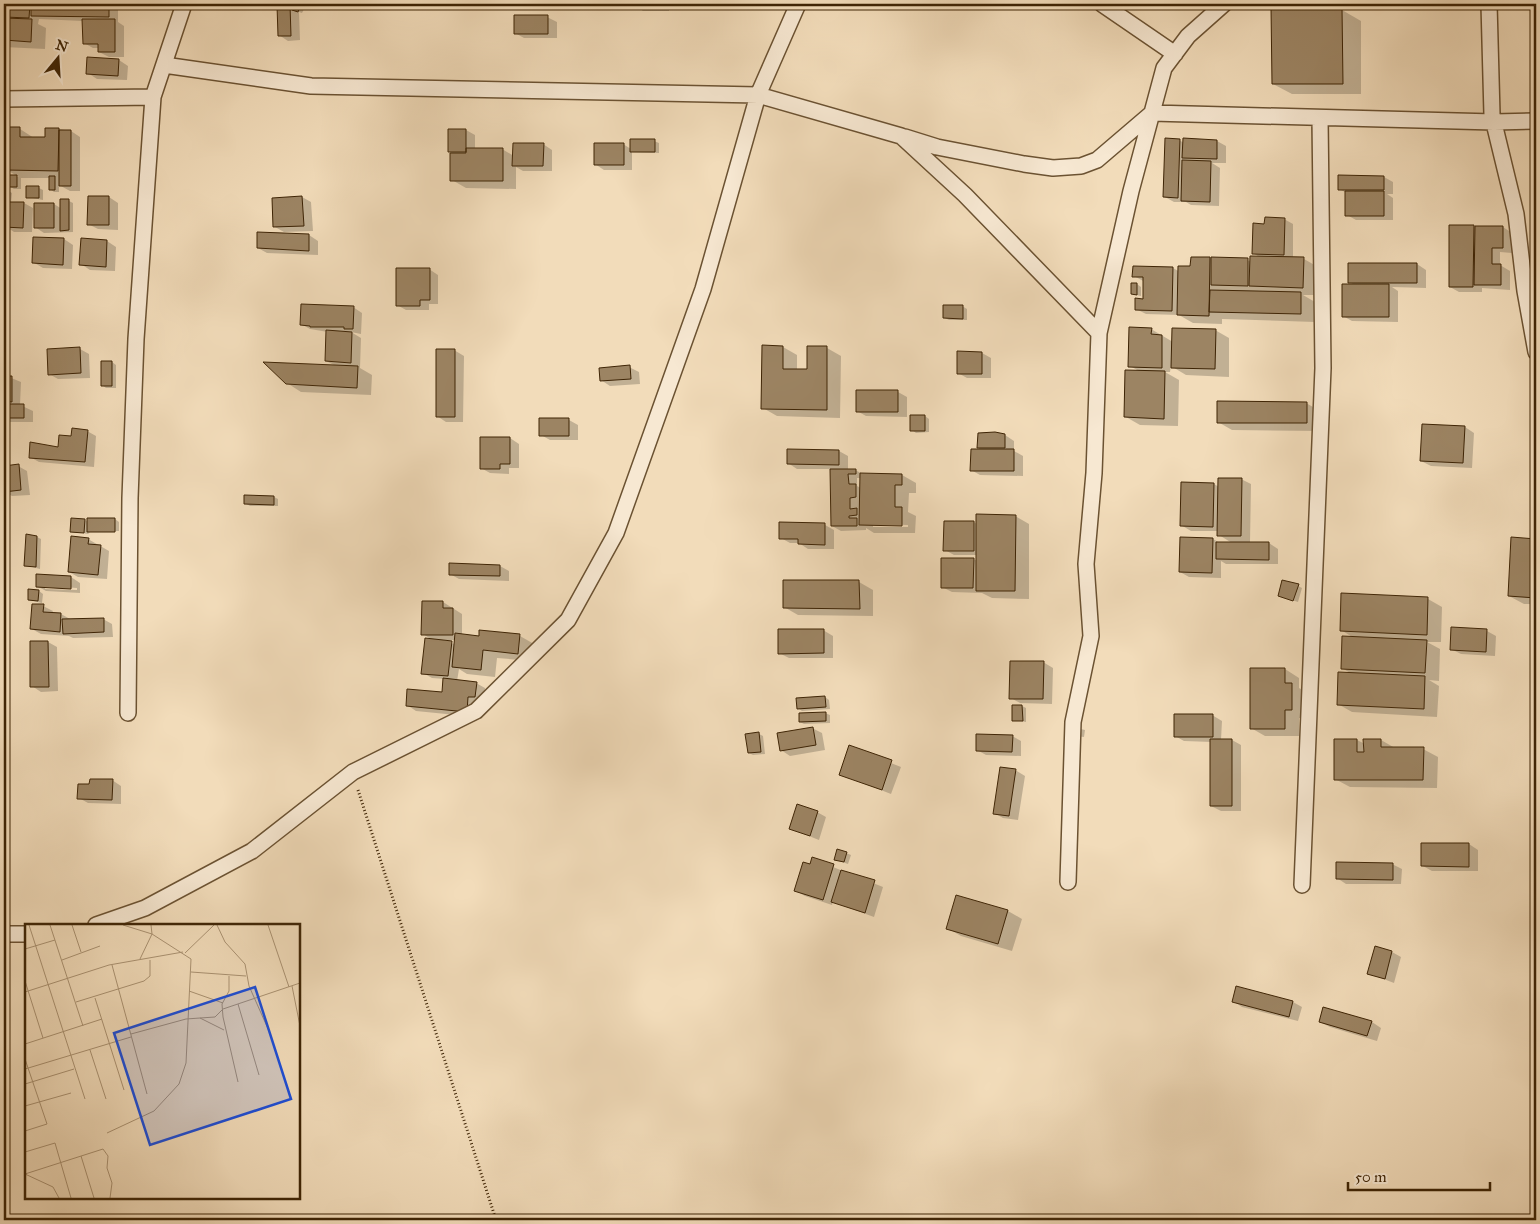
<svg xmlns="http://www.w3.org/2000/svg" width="1540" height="1224" font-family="'IM FELL Great Primer',serif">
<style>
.shadow{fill:#0003;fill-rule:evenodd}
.building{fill:#9c8463;stroke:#3e2405}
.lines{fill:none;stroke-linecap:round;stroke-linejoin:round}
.minor-casing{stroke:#6b5232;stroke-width:18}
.path{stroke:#3e2405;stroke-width:3;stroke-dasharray:1 2.5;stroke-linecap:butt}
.minor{stroke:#f7e8d2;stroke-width:15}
.inset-road{fill:none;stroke:#aa9272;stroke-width:1}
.view{fill:#1d4ed8;fill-opacity:0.15;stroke:#1d4ed8;stroke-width:2.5}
.inset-edge{fill:none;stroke:#3e2405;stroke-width:2.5}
</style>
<rect width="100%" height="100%" fill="#f2dcba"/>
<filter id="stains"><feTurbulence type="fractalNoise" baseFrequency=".004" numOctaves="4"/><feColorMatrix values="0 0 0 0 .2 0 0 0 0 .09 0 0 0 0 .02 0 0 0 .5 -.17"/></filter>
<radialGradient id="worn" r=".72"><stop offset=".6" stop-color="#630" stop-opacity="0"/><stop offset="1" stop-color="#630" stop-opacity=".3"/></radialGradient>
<!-- shadow -->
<path class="shadow" d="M4 4H108L118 10V22L124 26V57H109L99 52V48H93L84 43 83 21 39 19 38 24 46 28 45 49 4 47Z
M273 4H302L305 7 302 13 299 12 300 40 288 41 279 35 278 7Z
M450 4H482V9L458 8Z
M633 4H669V11H643Z
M1273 8 1342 10 1361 21V94H1292L1273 84Z
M547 17 557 22V38H524L515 33Z
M88 59 119 60 128 66 127 80 97 79 88 73Z
M20 129 34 138H46L59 129 71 131 80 137V191H70L59 185V192H54L50 189V178H21V189H14L9 186V176L19 177 5 169V189L12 193 11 203H24L33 208 32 232H14L8 228V233L4 232V153L7 155Z
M466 130 475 135V149H502L514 156 543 144 552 150V171H523L516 167V189L466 188 452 180 451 152 449 151Z
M1179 140 1184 143V140L1217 141 1226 146V163H1212L1220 168 1219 206 1191 205 1186 202H1174L1165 197Z
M654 141 659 143V153L632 152V170H604L595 164 623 144 631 149Z
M1384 177 1393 182V194H1387L1393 198V220H1356L1347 215V193L1339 189Z
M39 188 43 190V200L27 197Z
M89 197H109L118 203V230L98 229 88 224Z
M302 197 311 202 313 231 284 232 275 227 273 199Z
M69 201 73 203V232L44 233 35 227 54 204 62 209Z
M1284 219 1293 224V258L1304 259 1318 267 1317 295H1303L1315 302V322L1222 319V324L1193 323 1179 315 1146 314 1136 309 1144 300 1145 282 1134 276 1173 268 1180 272 1210 258 1251 261 1261 258 1253 253 1266 225Z
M1473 226 1503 227 1512 233V253L1500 252V265L1510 271V290L1482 288V292H1459L1450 287Z
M259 233 309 235 318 241V255L267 253 258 248Z
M64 239 73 245 72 269 43 268 33 262Z
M107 241 116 247 115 271 90 270 81 264Z
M1417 264 1426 270V288L1392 287 1398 291V322L1352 321 1343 316 1355 285 1349 282Z
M429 269 438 275V304H429V310H406L397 305Z
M1137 284 1141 287V296L1132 294Z
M962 306 967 309V320H949L945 318Z
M353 307 362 313 361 334 351 332 361 338 360 368 372 375 371 395 301 392 287 383 336 366 326 361 328 332 310 329 301 324Z
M1151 329 1173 342 1215 330 1229 338V377L1186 375 1171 366 1170 372H1165L1179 380 1178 426 1140 425 1126 417 1139 371 1130 366Z
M783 347 797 355V371H808V347L827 348 841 356 840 418 777 416 763 408Z
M80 349 89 354 90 378 58 379 49 374Z
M454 350 464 356 463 422H446L437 416Z
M982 353 991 358V378H967L958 373Z
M112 362 116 365V388H106L102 385Z
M629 367 639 372 640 384 610 386 601 380Z
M4 375 21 382 20 405 33 411V422H4Z
M898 392 907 397V417L866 416 857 411Z
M1306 403 1320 411V431L1232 430 1218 422Z
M925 416 929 419V432L916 433 912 430Z
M541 420H569L578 425V440H550L541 435Z
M1423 425 1465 427 1474 433 1472 468 1431 466 1421 461Z
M87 431 96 436 94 467 39 462 30 457 59 449Z
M979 434 1005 435 1014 441V451L1023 456V476L980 475 971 470 979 450Z
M510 438 519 444V468H509V474L490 473 481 468Z
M839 451 848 456V470H855L863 474 902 475 916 483V493H909L908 512 916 516 915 533H874L866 528V530L841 531 832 526 831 469H797L788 463ZM857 478H861V488L857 486ZM873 524 908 525V527H873Z
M18 466 27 471 30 495 12 496 4 492V467Z
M1241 479 1251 484 1250 543H1269L1278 549V564H1226L1221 561V578L1189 577 1180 572 1213 539 1220 543H1232L1219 535V531H1191L1181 525 1214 484 1219 487Z
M274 497 278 499V506H250L245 503Z
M1015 516 1029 524V599L992 598 982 593 952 592 942 587 973 559 978 561V555H954L945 550 974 522 978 525Z
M88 519H115L119 522V531H91L88 534 71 531 85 520 88 522Z
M781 524 825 525 834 530V549H808L799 543H790L781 538Z
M37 537 41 539 40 569 25 565Z
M88 539 109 551 107 579 78 577 69 572Z
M1512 539 1536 540V604H1524L1509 596Z
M500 566 509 571V581L459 579 450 574Z
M37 575 71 577 80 583V593L46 591 37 586ZM45 586 77 588V590L45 589Z
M784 581 859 582 873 590V616L798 615 784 607Z
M1298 586 1302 588 1298 602 1279 596Z
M39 591 43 594 42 603 29 600Z
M1343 594 1428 599 1442 607 1441 642H1427L1440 649 1439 681 1429 680 1439 686 1437 717 1352 712 1338 704 1352 674 1342 668 1354 638 1341 630Z
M443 602 462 614V635L480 637 481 632 520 636 534 644 532 661 497 658 495 677 467 674 459 669 457 681 476 683 485 688 484 702 476 717 416 711 407 705 443 694 445 679 432 678 423 673 434 641 423 634ZM443 640H456L455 644 443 642Z
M43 606 53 611 52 613 61 614 70 619H103L112 624 113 637 73 638 69 636 41 634 32 629Z
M823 630 833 636V658H789L779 653Z
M1487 631 1496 636 1495 656 1461 654 1451 649Z
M48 642 57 647 58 691 41 692 32 686Z
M1043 662 1053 668 1052 704 1020 703 1011 698Z
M1285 669 1299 678V688L1306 692V718H1299V736H1265L1251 728Z
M825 697 829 700 830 709 802 711 798 708V699Z
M1022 706 1026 708V722L1014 720Z
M825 713 830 715V723L804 724 800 722Z
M1212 715 1222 721 1221 740H1232L1241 745V811H1221L1211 806 1212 742 1184 741 1175 736Z
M1072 727 1085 730 1084 737 1076 736Z
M812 728 822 733 825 750 790 756 781 750Z
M759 734 763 736 765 754 753 755 749 753Z
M1012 736 1021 741V756L986 755 977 750Z
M1357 740 1365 744 1381 740 1395 748 1423 749 1438 757 1437 788 1350 787 1335 779Z
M850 747 901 767 891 794 840 774Z
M1015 770 1025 776 1018 820 1003 818 994 813Z
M112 780 121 786V804L88 803 79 798 91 785Z
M817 812 826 817 819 840 791 829Z
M1469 844 1478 850V871H1432L1423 866Z
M846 853 851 855 848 864 836 860Z
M813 859 883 887 874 917 833 902 832 905 805 896 796 891Z
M1392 864 1402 869 1401 884H1346L1337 878Z
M957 896 1008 911 1022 919 1012 951 961 936 947 928Z
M1392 952 1401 957 1394 983 1368 973Z
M1237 988 1293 1002 1302 1007 1298 1021 1242 1007 1233 1001Z
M1324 1008 1372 1022 1381 1028 1377 1041 1330 1027 1320 1022Z"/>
<!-- building -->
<path class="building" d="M4 4H30L29 18 4 17Z
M31 4H109V17L31 16Z
M293 4H301L298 12 292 10Z
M632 4H661V7H632Z
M277 5H290L291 36H278Z
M1271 7 1342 9 1343 84H1272Z
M514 15H548V34H514Z
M4 18 32 19 31 42 4 40Z
M82 19H115V52H98V44H83Z
M87 57 119 59 118 76 86 74Z
M7 127H20V137H45V128H59L58 171 6 170Z
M448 129H466V152H448Z
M59 130H71V186H59Z
M1165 138 1180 139 1178 198 1163 197Z
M1183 138 1217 140V159L1182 158Z
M630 139H655V152H630Z
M513 143H544L543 166H512Z
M594 143H624V165H594Z
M466 148H503V181H450V153H466Z
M1182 160 1211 161 1210 202 1181 201Z
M8 175H17V187H8Z
M1338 175 1384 176V190H1338Z
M49 176H55V190H49Z
M26 186H39V198H26Z
M1345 191H1384V216H1345Z
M88 196H109V225H87Z
M302 196 304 226 273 227 272 198Z
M60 199H69V230L60 231Z
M4 202H24L23 228 4 227Z
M34 203H54V228H34Z
M1265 217 1285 218 1284 255 1252 254 1253 223 1264 224Z
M1449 225H1474L1473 287H1449Z
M1475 226H1503V248H1492V264H1501V285H1474Z
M257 232 309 234V251L257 248Z
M33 237 64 238 63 265 32 263Z
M81 238 107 240 106 267 79 265Z
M1250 256 1304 257 1303 288 1249 286Z
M1191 257H1210L1209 316 1177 315 1178 266H1190Z
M1211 257 1248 258V286L1211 285Z
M1348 263H1417V283H1348Z
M1133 266 1173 267 1172 311 1135 310V298L1143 299V277H1132Z
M396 268H430V300H420V306H396Z
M1131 283H1137V295L1131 294Z
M1342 284H1389V317H1342Z
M1210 290 1301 292V314L1209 312Z
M301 304 354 306 353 329H344V327H310V326L300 325Z
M943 305H963V319L943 318Z
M1129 327 1152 328 1151 334 1162 335V368L1128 367Z
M1172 328 1216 329 1215 369 1171 368Z
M326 330 352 332 351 363 325 361Z
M762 345 783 346V369H807V346H827V410L761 409Z
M80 347 81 373 48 375 47 349Z
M436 349H455V417H436Z
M957 351 982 352V374H957Z
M101 361H112V386H101Z
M263 362 358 366 357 388 286 384Z
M630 365 631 379 600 381 599 368Z
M1125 370 1165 371 1164 419 1124 417Z
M4 376H12V402L4 401Z
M856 390H898V412H856Z
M1217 401 1307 402V423H1217Z
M4 404H24V418H4Z
M910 415H925V431H910Z
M539 418H569V436H539Z
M1422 424 1465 426 1463 463 1420 461Z
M72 428 88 430 85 462 29 458 30 442 58 447 59 435 71 436Z
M995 432 1005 434V448H977L978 433Z
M480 437H510V464H500V469H480Z
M787 449 839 450V465L787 464Z
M971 449H1014V471H970Z
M19 464 21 490 4 492V466Z
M830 469H856V474H848L849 484H856V497L850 498V509L857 508V515L849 516V518H857V526H831Z
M860 473 902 474V485H895V507H902V526L859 525Z
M1218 478H1242L1241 536H1217Z
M1181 482 1214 483 1213 527 1180 526Z
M244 495 274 496V505L244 504Z
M976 514 1016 515 1015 591H976Z
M71 518 85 519 84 533 70 532Z
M87 518H115V532H87Z
M944 521H974V551H943Z
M779 522 825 523V545L798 544V539H779Z
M26 534 37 536 36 567 24 566Z
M71 536 89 538 88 544 101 545 98 575 68 572Z
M1180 537 1213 538 1212 573 1179 572Z
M1511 537 1536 539V598L1508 596Z
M1216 542H1269V560L1216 559Z
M941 558H974L973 588H941Z
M449 563 500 565V576L449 575Z
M36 574 71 576V589L36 587Z
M783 580H859L860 609 783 608Z
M1282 580 1299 584 1293 601 1278 596Z
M28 589 39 590 38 601 28 600Z
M1341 593 1428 597 1427 635 1340 631Z
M422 601H443V608H453V635H421Z
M32 604H44L43 612 61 613 60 632 30 629Z
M104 618V632L63 634 62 619Z
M1451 627 1487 629 1486 652 1450 650Z
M778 629H824V653L778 654Z
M479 630 520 634 518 654 483 650 481 670 452 667 455 633 479 636Z
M1342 636 1427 640 1425 673 1341 669Z
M425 638 452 641 448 676 421 674Z
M30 641H48L49 687H30Z
M1010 661H1044L1043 699H1009Z
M1250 668H1285V683H1292V710H1285V729H1250Z
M1338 672 1425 676 1424 709 1337 705Z
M443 678 477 682 475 697H468L467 712 406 706 407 689 442 692Z
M825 696 826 707 797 709 796 698Z
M1012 705H1022L1023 721H1012Z
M826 712V721L799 722V713Z
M1174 714H1213V737H1174Z
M813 727 816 745 780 751 777 733Z
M759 732 761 752 748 753 745 734Z
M976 734 1013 735 1012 752 976 751Z
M1210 739H1232V806H1210Z
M1334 739H1357V752H1364L1363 739H1381V747H1424L1423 780H1334Z
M849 745 892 760 882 790 839 775Z
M1000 767 1016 769 1009 816 993 814Z
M90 779H113L112 800 77 799 78 784H89Z
M797 804 818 811 810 836 789 829Z
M1421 843H1469V867L1421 866Z
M837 849 847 852 844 862 834 860Z
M812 857 834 864 823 900 794 891 803 862 810 864Z
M1336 862 1393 863V880L1336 879Z
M841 870 875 880 865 913 831 902Z
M956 895 1008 910 998 944 946 929Z
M1375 946 1392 951 1385 979 1367 974Z
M1236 986 1293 1001 1289 1017 1232 1002Z
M1323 1007 1372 1021 1367 1036 1319 1022Z"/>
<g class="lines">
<!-- minor casing -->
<g class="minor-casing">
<path id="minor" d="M1102 4 1175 54
M1489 4 1492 115 1516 214 1525 291 1536 352
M164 65 311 86 758 95 901 136 965 195 1099 333
M4 99 153 97
M905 137 937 147 1024 164 1053 168 1081 166 1097 160 1152 113 1494 122 1536 121
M128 713 130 498 136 339 153 97 184 4
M1068 882 1073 722 1091 636 1086 564 1094 473 1099 333 1131 191 1164 68 1188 36 1224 4
M1302 885 1323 368 1320 118
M96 925 145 908 252 851 353 772 476 711 568 620 616 533 703 289 758 95 798 4
M4 934H26"/>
</g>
<!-- path -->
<path class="path" d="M358 790 496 1220"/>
<!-- minor -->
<use href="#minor" class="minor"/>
</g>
<!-- overview -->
<g transform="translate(25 924)">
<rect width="275" height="275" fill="#f2dcba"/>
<path class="inset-road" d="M4 1 60 175M25 1 58 102M47 1 56 28M192 1 200 18 220 40 224 62 244 107M243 1 264 63M0 25 30 16M160 29 189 1M115 35 127 10 126 1M37 36 75 22M87 41 122 170M166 48 221 52M204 52V67L197 80 198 93 213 158M0 57 18 114M267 62 275 102M164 67 198 79M0 68 84 41 158 28M70 74 99 166M51 78 119 57 125 52V36M213 80 234 151M175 94 190 93 198 85 275 59M106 110 161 95 175 94 199 106M0 120 77 95M65 126 81 175M0 135 22 200 0 207M0 145 106 113M0 160 49 145M0 182 46 169M82 209 129 187 154 160 161 139 166 35 127 10 98 1M0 228 30 219 46 274M56 232 69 274M0 250 78 225 83 232 82 244 87 259 85 274M0 250 28 263 34 274"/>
<path class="view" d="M230 63 266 175 125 221 89 109Z"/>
<rect width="275" height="275" class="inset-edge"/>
</g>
<!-- margin -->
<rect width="1540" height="1224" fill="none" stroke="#f2dcba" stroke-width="20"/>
<rect x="5" y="5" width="1530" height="1214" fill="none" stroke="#3e2405" stroke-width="2.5"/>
<rect x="10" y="10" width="1520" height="1204" fill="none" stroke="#3e2405"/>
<!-- north arrow -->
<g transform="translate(58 58) rotate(18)" stroke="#f7e8d2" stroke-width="4" paint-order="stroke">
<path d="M0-4L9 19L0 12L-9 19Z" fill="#3e2405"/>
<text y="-8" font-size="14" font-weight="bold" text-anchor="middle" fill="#3e2405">N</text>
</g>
<!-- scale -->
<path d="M1348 1182v8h142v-8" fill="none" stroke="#3e2405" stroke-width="2.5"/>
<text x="1355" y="1182" font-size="15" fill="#3e2405" stroke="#f7e8d2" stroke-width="4" paint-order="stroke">50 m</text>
<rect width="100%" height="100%" filter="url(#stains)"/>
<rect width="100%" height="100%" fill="url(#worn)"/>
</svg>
